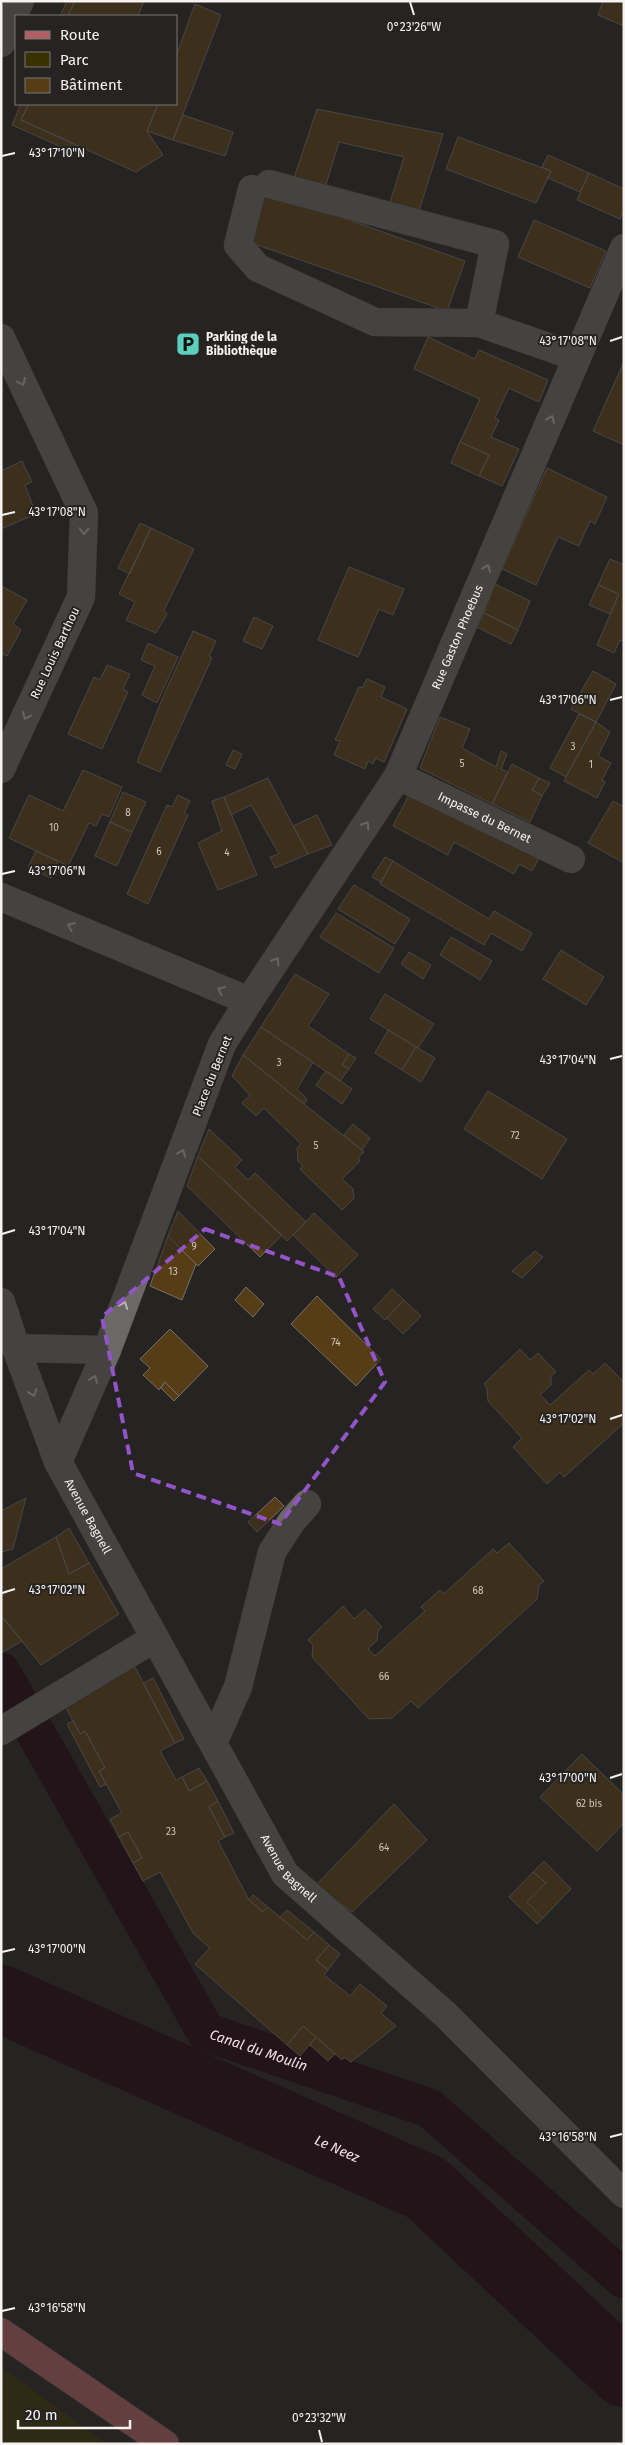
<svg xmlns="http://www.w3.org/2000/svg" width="625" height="2445" font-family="'Fira Sans',sans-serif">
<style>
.green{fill:#393100}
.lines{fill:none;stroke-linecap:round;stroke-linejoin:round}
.canal{stroke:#1d000d;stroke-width:39}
.river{stroke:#1d000d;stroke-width:68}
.building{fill:#573d16;stroke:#72706d}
.minor-casing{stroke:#42403f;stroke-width:29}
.major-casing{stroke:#42403f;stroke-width:29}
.minor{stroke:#6c6867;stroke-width:28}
.major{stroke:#b06064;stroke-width:28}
.oneway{stroke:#b7b4b3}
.marked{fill:none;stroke:#9354c9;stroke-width:4;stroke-dasharray:10 6;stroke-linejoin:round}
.ticks{fill:none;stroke:#f5f3f2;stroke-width:2}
.labels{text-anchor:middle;stroke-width:4;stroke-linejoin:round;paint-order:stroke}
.number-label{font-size:10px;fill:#cec6bb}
.poi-label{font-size:12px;font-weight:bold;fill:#f5f3f2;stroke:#262422;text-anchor:start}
.street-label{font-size:12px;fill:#f5f3f2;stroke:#262422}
.water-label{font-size:14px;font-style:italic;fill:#f4dde5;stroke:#262422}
.ticks-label{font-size:12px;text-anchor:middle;fill:#f5f3f2;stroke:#262422;stroke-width:4;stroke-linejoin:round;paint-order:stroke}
</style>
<rect width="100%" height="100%" fill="#262422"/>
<!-- green -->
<path class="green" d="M1 2366V2367L107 2444H1Z"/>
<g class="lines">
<!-- canal -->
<path class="canal" id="s1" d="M1 1672 206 2032 429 2108 624 2279"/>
<!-- river -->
<path class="river" id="s2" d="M1 1999 426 2188 624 2373"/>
</g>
<!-- building -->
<path class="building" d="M67 1H75L68 16H60Z
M75 1H144L138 16H68Z
M603 1H624V26L598 15Z
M195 4 221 15 173 140 147 131 158 104H176V56Z
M21 104H29L21 120 79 146 75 153 12 125Z
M29 104H158L147 131 163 155 136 172 21 120Z
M317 109 443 134 418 214 389 206 404 157 339 142 325 188 294 178Z
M183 115 233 132 225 156 173 140Z
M458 137 551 171 536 203 446 169Z
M548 155 589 173 580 192 548 178 551 171 542 167Z
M589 173 624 189V210L620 219 577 200Z
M264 190 465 261 447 311 246 241Z
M534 220 606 251 590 288 518 257Z
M428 337 475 359 479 350 548 380 539 402 509 388 495 418 499 420 491 437 519 449 502 486 479 476 489 455 460 442 480 399 414 369Z
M623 364H624V445L593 431Z
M460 442 489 455 479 476 451 463Z
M22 461 32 482 25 485 36 514 1 529V471Z
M547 468 607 497 595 524 590 521 579 546 558 537 536 585 502 569Z
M140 523 151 528 130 574 118 568Z
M151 528 194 549 164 610 167 614 156 633 126 620 135 602 119 594Z
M610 559 624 565V641L620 640 614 653 597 645 619 594 598 585Z
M349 567 404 589 393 615 379 609 358 657 318 640Z
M495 584 530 601 518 630 484 613Z
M598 585 619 594 610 614 589 605Z
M1 586 27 600 13 624 21 630 7 656 1 653Z
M484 613 518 630 511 644 477 627Z
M254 617 273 626 262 649 243 641Z
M193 631 216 641 209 656 212 658 160 772 137 762 163 697Z
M148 643 178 657 157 703 142 695 155 666 141 660Z
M107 665 130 674 123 689 128 692 102 749 68 734 94 677 100 680Z
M593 671 616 684 596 722 571 709Z
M367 679 385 687 381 697 407 709 384 762 376 758 373 764 368 761 365 769 334 755 340 741 335 740 359 687 362 688Z
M579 714 596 722 566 777 550 768Z
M440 717 470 729 462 748 496 767 501 751 507 754 501 769 508 772 492 804 420 768Z
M596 722 610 732 598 756 611 763 602 780 605 782 597 798 564 781Z
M233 750 242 754 235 769 226 765Z
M512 764 539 778 532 790 542 796 530 822 492 804Z
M83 770 122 787 109 817 102 814 96 826 89 823 68 866 9 838 29 795 63 811Z
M268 778 308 854 275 868 270 857 279 854 251 805 231 815 224 797Z
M539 778 550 783 542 796 532 790Z
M123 792 146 802 132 832 110 822Z
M410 793 539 858 532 871 519 864 514 874 454 842 448 855 393 826Z
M178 795 190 801 184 813 188 815 148 904 127 894 167 805 172 807Z
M224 797 257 875 218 890 198 843 222 831 212 801Z
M613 801 624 807V863L588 843Z
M317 815 332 845 308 854 293 826Z
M110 822 132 832 117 866 95 856Z
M36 851 58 861 51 878 28 867Z
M385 857 393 861 381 882 372 877Z
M393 861 489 919 494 911 532 933 522 951 491 933 484 945 380 884Z
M354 885 410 919 395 944 338 909Z
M336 913 394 948 379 973 320 937Z
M451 937 492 961 480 980 440 955Z
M561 950 604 977 586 1005 543 979Z
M409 952 431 965 423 979 401 964Z
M295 974 329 994 308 1026 349 1054 342 1065 349 1069 340 1081 261 1027Z
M385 994 434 1024 418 1048 370 1019Z
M261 1027 313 1062 297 1089 307 1099 304 1104 243 1055Z
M388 1030 416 1047 402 1070 375 1053Z
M416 1047 435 1058 421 1082 402 1070Z
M349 1054 356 1058 349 1069 342 1065Z
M243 1055 364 1152 358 1157 360 1161 342 1179 353 1189 354 1198 342 1210 300 1169 303 1166 298 1161 297 1148 301 1144 264 1108 256 1116 242 1103 250 1095 232 1076Z
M326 1071 352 1089 342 1104 316 1085Z
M488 1091 567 1139 542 1179 464 1129Z
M353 1124 370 1138 362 1150 344 1135Z
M209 1129 242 1160 235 1167 248 1180 255 1173 306 1222 287 1241 198 1156Z
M198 1156 282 1235 260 1257 187 1186Z
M178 1211 215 1249 198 1266 168 1236Z
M314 1213 358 1255 336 1277 293 1235Z
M168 1236 196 1264 182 1300 150 1286Z
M535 1251 543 1257 522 1278 512 1271Z
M246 1287 264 1304 253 1317 235 1300Z
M392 1289 404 1300 385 1320 373 1309Z
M317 1296 381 1359 356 1386 291 1324Z
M404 1300 421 1316 403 1334 387 1318Z
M170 1329 208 1366 179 1396 165 1382 159 1390 143 1375 150 1368 140 1359Z
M520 1349 530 1360 538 1353 556 1372 551 1376V1385L540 1395 550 1405 589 1370 593 1374 605 1363 624 1382V1423L564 1477 560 1472 547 1484 513 1447 522 1438 488 1401 487 1388 484 1384Z
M165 1382 179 1396 174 1401 161 1388Z
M275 1497 284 1506 257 1532 248 1522Z
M26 1498 13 1549 1 1552V1511Z
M69 1528 89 1563 69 1574 56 1537Z
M56 1537 69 1574 89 1563 119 1614 41 1665 1 1615V1596L7 1593 1 1584V1569Z
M509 1543 544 1581 539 1585 537 1599 418 1708 411 1701 392 1718 369 1719 312 1657 313 1645 308 1640 343 1606 354 1619 365 1609 382 1627 378 1631 377 1640 368 1649 375 1656 425 1611 421 1607 440 1590 444 1594 493 1549 497 1553Z
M1 1616 22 1641 1 1653Z
M135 1667 175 1743 160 1751 176 1780 182 1777 189 1791 207 1781 218 1801 209 1807 225 1837 218 1841 249 1900 263 1912 268 1907 307 1940 314 1932 329 1945 316 1960 328 1970 324 1975 350 1996 360 1984 387 2006 381 2013 396 2026 351 2062 344 2057 342 2060 303 2026 287 2045 195 1964 210 1948 193 1933 160 1872 143 1881 133 1863 142 1858 128 1832 119 1837 110 1819 122 1813 99 1771 105 1768 85 1731 80 1734 65 1706Z
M153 1678 184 1739 175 1743 143 1683Z
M73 1721 80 1734 85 1731 105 1768 99 1771 106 1784 100 1787 67 1724Z
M582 1754 624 1795V1823L597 1851 540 1797Z
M199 1768 207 1781 189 1791 182 1777Z
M218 1801 234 1833 225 1837 209 1807Z
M394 1804 427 1840 352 1912 316 1885Z
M128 1832 142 1858 133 1863 119 1837Z
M544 1861 571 1889 543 1918 527 1902 546 1883 533 1872Z
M533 1872 546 1883 527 1902 543 1918 537 1924 509 1897Z
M253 1895 268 1907 263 1912 249 1900Z
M287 1910 314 1932 307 1940 280 1917Z
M329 1945 340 1954 328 1970 316 1960Z
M303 2026 316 2037 300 2056 287 2045Z
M316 2037 335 2054 328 2061 310 2045Z"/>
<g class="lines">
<!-- minor casing -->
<g class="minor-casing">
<g id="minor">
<path d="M1 43 20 1"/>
<path d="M269 184 495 244 479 323"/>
<path d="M252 189 238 245 258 268 375 322 479 323 577 357"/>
<path d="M1 338 84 513 81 597 1 769"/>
<path id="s3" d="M398 776 571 859"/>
<path d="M1 897 249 1001 222 1044 107 1350 58 1462 16 1348"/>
<path id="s4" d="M249 1001 398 776 624 248"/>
<path d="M1 1302 16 1348 107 1350"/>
<path id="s5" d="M58 1462 285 1874 446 2015 624 2194"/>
<path d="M1 1731 155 1638"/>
<path d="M213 1743 238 1687 272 1552 292 1521 307 1504"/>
</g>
</g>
<!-- major casing -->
<g class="major-casing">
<path id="major" d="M1 2332 165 2444"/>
</g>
<!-- minor -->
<use href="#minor" class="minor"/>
<!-- major -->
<use href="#major" class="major"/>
</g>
<!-- one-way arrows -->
<defs><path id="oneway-chevron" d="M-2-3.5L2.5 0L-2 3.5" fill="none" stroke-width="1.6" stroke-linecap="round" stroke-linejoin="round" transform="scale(1.25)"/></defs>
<g class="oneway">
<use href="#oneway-chevron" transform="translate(22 382) rotate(65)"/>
<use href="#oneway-chevron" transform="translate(551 419) rotate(-67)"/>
<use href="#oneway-chevron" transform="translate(84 531) rotate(92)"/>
<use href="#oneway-chevron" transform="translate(487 568) rotate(-67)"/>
<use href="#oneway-chevron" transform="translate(26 716) rotate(115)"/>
<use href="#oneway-chevron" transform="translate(366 825) rotate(-57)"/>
<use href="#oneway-chevron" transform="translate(71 926) rotate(-157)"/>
<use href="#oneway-chevron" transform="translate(276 961) rotate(-57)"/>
<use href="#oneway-chevron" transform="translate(221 990) rotate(-157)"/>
<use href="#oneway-chevron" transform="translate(182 1153) rotate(-69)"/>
<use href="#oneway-chevron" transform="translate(124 1305) rotate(-69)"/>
<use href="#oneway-chevron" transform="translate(94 1379) rotate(-67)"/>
<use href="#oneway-chevron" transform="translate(33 1393) rotate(70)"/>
</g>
<!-- marked area -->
<path d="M0 0H625V2445H0ZM205 1229 339 1277 385 1382 280 1524 133 1473 102 1317Z" fill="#262422" fill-opacity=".55" fill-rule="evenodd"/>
<path class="marked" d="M205 1229 339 1277 385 1382 280 1524 133 1473 102 1317Z"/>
<!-- ticks -->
<path class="ticks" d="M410 2 414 15M2 156 15 153M610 341 622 337M2 515 15 512M610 700 622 697M2 874 15 871M610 1059 622 1056M2 1234 15 1230M610 1419 622 1415M2 1593 15 1589M610 1778 622 1774M2 1952 15 1949M610 2137 622 2134M2 2311 15 2308M319 2430 322 2442"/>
<!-- icons -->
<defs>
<g id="parking-square" transform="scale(1.25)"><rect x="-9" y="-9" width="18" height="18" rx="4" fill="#5bcebc" stroke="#262422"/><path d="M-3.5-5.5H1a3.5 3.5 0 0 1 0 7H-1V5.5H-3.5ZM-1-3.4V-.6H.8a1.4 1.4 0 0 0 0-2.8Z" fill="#111"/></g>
</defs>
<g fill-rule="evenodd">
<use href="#parking-square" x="188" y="344"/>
</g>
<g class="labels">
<!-- number labels -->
<g class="number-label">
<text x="573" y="750">3</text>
<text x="462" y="767">5</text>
<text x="591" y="768">1</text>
<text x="128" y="816">8</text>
<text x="54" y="831">10</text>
<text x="159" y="855">6</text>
<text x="227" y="856">4</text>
<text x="279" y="1066">3</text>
<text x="515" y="1139">72</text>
<text x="316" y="1149">5</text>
<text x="194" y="1250">9</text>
<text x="173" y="1275">13</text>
<text x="336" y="1346">74</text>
<text x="478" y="1594">68</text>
<text x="384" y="1680">66</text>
<text x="589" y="1807">62 bis</text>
<text x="171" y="1835">23</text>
<text x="384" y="1851">64</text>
</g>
<!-- poi labels -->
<g class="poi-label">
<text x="206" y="341">Parking de la<tspan x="206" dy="14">Bibliothèque</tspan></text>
</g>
<!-- street labels -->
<g class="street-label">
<text dy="4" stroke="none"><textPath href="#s4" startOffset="421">Rue Gaston Phoebus</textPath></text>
<text transform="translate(55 653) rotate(-65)" y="4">Rue Louis Barthou</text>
<text dy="4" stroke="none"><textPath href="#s3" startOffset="96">Impasse du Bernet</textPath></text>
<text transform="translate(212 1076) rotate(-68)" y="4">Place du Bernet</text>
<text dy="4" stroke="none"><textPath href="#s5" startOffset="62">Avenue Bagnell</textPath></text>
<text dy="4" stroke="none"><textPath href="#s5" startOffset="468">Avenue Bagnell</textPath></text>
</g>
<!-- water labels -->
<g class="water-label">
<text dy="5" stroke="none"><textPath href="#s1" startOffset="470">Canal du Moulin</textPath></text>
<text dy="5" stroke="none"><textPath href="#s2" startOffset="368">Le Neez</textPath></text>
</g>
</g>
<g class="ticks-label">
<text x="414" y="31">0°23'26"W</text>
<text x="57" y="157">43°17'10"N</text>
<text x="568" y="345">43°17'08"N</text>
<text x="57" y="516">43°17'08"N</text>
<text x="568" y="704">43°17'06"N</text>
<text x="57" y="875">43°17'06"N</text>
<text x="568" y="1064">43°17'04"N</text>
<text x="57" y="1235">43°17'04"N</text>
<text x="568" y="1423">43°17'02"N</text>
<text x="57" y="1594">43°17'02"N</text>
<text x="568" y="1782">43°17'00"N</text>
<text x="57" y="1953">43°17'00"N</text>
<text x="568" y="2141">43°16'58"N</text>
<text x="57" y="2312">43°16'58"N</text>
<text x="319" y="2422">0°23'32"W</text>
</g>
<!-- border -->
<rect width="625" height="2445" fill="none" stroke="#f5f3f2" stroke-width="5"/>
<!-- legend -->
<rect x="15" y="15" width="162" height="90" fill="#262422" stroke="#797775"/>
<rect x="25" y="31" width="25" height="8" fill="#b06064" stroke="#797775"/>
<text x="60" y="40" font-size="15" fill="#f5f3f2">Route</text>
<rect x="25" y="52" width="25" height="15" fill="#393100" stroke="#797775"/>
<text x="60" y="65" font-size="15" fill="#f5f3f2">Parc</text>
<rect x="25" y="78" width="25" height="15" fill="#573d16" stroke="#797775"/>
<text x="60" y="90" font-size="15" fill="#f5f3f2">Bâtiment</text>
<!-- scale -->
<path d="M18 2420v8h112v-8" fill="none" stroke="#f5f3f2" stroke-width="2.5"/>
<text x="25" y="2420" font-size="15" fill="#f5f3f2" stroke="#262422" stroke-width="4" paint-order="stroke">20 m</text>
</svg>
